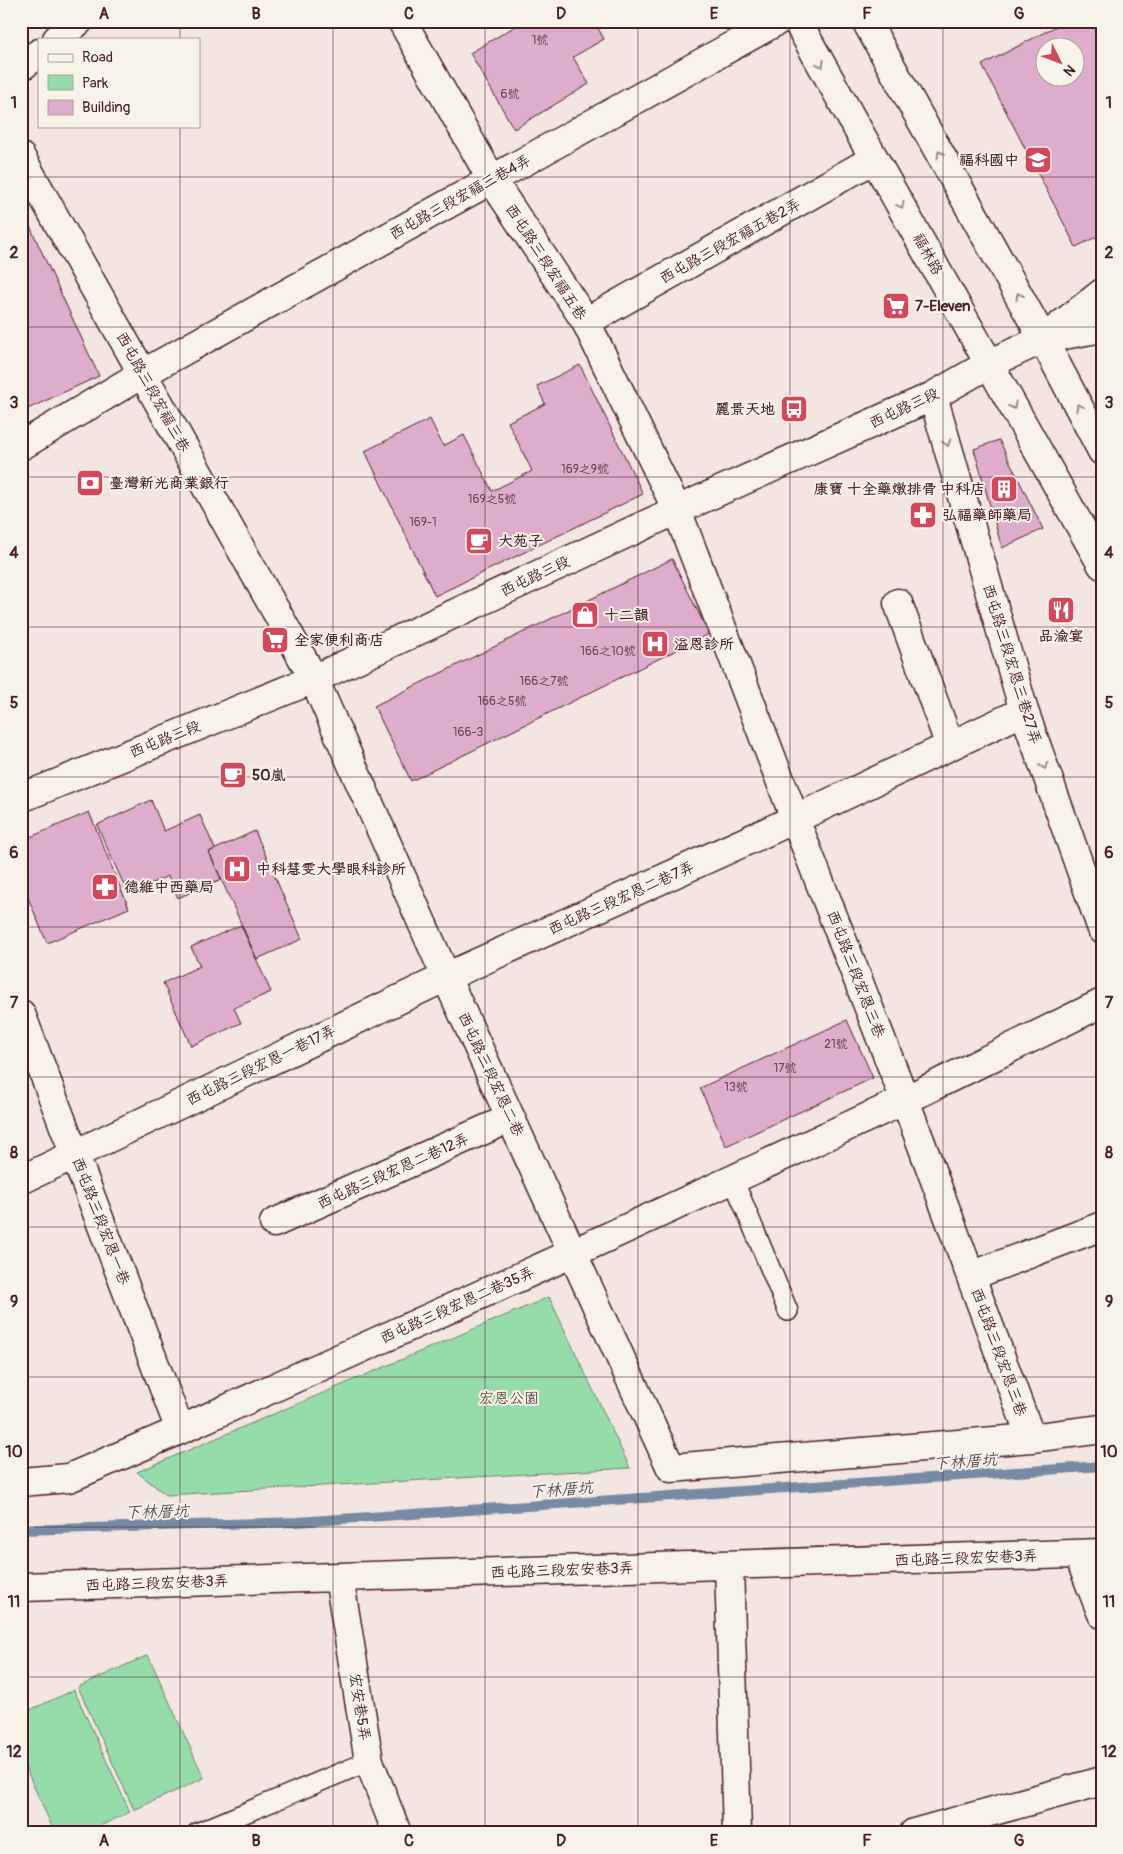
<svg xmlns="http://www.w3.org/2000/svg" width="1123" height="1854" font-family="Pangolin,'LXGW WenKai TC',sans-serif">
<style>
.green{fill:#96dcaa;stroke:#707e6a}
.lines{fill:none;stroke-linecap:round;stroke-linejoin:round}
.stream{stroke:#768aa4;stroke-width:10}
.building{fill:#deadcb;stroke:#4a1f2b;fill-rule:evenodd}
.lane-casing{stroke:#4a1f2b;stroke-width:22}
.street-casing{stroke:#4a1f2b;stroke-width:31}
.secondary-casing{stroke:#4a1f2b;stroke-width:31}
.lane{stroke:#f7f3e8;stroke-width:19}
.street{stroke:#f7f3e8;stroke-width:28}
.secondary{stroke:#f7f3e8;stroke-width:28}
.oneway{stroke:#a0898a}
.grid{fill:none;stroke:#4a1f2b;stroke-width:1;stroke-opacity:0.55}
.labels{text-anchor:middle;stroke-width:4;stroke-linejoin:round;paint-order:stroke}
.number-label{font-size:12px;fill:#6f4253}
.poi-label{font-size:15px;font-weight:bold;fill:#4a1f2b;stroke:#f7f3e8;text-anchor:start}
.street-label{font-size:15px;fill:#4a1f2b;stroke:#f7f3e8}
.park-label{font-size:15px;fill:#5d4e4b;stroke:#f7f3e8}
.water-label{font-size:16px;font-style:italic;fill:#5c4c5e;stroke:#f7f3e8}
.neatline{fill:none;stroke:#4a1f2b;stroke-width:2}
.grid-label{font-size:16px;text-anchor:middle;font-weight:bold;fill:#4a1f2b}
</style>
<rect width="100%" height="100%" fill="#f2e5e2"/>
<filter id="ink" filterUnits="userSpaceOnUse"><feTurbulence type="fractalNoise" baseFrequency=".02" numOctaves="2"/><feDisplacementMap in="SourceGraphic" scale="10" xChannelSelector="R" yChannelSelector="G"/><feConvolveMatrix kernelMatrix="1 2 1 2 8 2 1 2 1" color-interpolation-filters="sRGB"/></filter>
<g filter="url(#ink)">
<!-- green -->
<path class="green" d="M549 1297 630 1468 166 1495 137 1472Z
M148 1655 204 1778 134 1810 78 1687Z
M74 1690 130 1812 85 1833H55L21 1758V1714Z"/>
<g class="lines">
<!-- stream -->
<path class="stream" d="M21 1530 298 1522 1102 1466"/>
</g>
<!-- building -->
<path class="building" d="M524 21H594L604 39 573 57 589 84 514 129 470 53Z
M1066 21H1102V234L1076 247 982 65ZM1046 48H1076V78H1046Z
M21 207 99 376 21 412Z
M580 365 643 494 435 596 365 451 430 419 443 446 464 435 492 491 532 471 508 422 545 404 537 386Z
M999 440 1043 529 1002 548 974 449Z
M672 559 709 634 411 781 374 706Z
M151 800 164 831 200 815 215 849 209 852 221 879 178 898 168 876 128 894 97 825Z
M89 812 129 908 47 943 21 881V841Z
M255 831 302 939 257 959 209 852Z
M241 925 271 992 234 1008 241 1023 191 1046 163 983 200 966 191 947Z
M847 1020 873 1078 726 1146 700 1088Z"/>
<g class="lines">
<!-- lane casing -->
<g class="lane-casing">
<path id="lane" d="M733 1179 788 1311
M197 1833 369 1761"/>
</g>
<!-- street casing -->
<g class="street-casing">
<path id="street" d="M402 21 492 180 586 322 677 510 795 819 905 1100 1031 1438
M57 39 79 21
M21 67 39 53
M21 157 314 679 446 977 671 1468 1031 1438 1102 1429
M586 322 874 159
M933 396 1024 711 1102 929
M21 446 142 374 777 21
M898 603 950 746
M21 1014 180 1430
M21 1180 446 977 795 819 1024 711
M274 1223 511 1118
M971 1276 1102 1226
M21 1482 69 1478 180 1430 573 1253 905 1100 1102 1003
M1078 1554 1102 1614
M729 1565 737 1833
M339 1577 369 1761 397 1833
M21 1587 1102 1553
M914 1833 1102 1781"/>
</g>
<!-- secondary casing -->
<g class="secondary-casing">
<path id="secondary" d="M797 21 1102 565
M866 21 1043 339 1102 451
M1047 338 1102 328
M21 798 314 679 677 510 933 396 989 364 1043 339 1102 293"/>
</g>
<!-- lane -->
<use href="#lane" class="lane"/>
<!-- street -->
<use href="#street" class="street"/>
<!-- secondary -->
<use href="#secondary" class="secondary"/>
</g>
<!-- one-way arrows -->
<defs><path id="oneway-chevron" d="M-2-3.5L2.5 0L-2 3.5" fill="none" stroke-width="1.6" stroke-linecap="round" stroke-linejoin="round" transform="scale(1.25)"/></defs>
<g class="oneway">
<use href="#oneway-chevron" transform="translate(821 64) rotate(61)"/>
<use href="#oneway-chevron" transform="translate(940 154) rotate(-119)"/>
<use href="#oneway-chevron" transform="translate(901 205) rotate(61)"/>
<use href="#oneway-chevron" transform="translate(1019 296) rotate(-119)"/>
<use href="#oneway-chevron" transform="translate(1013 406) rotate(61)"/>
<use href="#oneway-chevron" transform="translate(1079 407) rotate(-118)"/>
<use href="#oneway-chevron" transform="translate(947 443) rotate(74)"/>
<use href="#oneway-chevron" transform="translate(1044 766) rotate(70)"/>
</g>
</g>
<!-- grid -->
<path class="grid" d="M180 21V39M333 21V1833M485 21V1833M638 21V1833M790 21V1833M943 21V1833M180 126V1833M21 177H1102M21 327H1102M21 477H1102M21 627H1102M21 777H1102M21 927H1102M21 1077H1102M21 1227H1102M21 1377H1102M21 1527H1102M21 1677H1102"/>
<!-- icons -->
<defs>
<g id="school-square" transform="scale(1.4375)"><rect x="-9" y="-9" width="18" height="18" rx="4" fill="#d1495b" stroke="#f7f3e8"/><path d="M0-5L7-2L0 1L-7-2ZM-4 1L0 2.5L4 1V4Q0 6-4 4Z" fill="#fff"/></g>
<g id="supermarket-square" transform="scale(1.4375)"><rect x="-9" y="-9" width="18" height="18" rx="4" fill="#d1495b" stroke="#f7f3e8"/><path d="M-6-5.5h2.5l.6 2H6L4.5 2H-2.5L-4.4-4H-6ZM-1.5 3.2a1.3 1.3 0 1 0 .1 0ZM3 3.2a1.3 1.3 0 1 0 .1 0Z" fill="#fff"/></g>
<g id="bus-square" transform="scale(1.4375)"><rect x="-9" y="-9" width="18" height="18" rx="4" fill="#d1495b" stroke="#f7f3e8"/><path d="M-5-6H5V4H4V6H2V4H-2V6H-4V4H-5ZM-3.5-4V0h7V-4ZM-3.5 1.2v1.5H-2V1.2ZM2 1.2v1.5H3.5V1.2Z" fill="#fff"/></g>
<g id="bank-square" transform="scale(1.4375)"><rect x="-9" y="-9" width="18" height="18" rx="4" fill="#d1495b" stroke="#f7f3e8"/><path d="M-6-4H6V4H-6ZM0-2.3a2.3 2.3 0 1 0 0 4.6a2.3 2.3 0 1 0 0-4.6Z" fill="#fff"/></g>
<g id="building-square" transform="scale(1.4375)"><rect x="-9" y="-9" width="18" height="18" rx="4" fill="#d1495b" stroke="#f7f3e8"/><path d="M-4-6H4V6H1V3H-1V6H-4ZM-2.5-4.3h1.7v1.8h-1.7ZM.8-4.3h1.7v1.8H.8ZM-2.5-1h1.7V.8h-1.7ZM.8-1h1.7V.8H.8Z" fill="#fff"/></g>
<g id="pharmacy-square" transform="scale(1.4375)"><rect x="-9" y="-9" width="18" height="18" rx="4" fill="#d1495b" stroke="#f7f3e8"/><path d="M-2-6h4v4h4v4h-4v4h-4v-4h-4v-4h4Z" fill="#fff"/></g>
<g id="cafe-square" transform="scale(1.4375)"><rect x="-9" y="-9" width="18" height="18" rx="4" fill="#d1495b" stroke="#f7f3e8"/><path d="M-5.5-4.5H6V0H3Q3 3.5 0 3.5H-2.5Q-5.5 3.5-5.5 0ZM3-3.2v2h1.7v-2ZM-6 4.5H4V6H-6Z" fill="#fff"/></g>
<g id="restaurant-square" transform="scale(1.4375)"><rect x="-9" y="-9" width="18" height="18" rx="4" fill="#d1495b" stroke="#f7f3e8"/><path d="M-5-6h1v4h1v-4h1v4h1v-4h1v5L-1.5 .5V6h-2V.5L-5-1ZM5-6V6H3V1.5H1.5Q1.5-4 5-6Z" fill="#fff"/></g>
<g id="shop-square" transform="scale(1.4375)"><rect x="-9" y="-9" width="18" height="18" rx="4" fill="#d1495b" stroke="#f7f3e8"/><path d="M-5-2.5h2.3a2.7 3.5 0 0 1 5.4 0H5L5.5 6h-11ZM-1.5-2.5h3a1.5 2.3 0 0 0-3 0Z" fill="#fff"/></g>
<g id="hospital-square" transform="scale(1.4375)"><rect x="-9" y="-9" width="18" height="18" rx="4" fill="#d1495b" stroke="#f7f3e8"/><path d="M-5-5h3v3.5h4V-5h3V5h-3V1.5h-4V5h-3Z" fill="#fff"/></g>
</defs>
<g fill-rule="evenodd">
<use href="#school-square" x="1038" y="160"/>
<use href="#supermarket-square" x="896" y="306"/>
<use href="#bus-square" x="794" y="409"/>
<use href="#bank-square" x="90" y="483"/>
<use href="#building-square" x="1004" y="489"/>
<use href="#pharmacy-square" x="923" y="515"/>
<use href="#cafe-square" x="479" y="541"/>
<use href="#restaurant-square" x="1061" y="610"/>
<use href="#shop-square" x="585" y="615"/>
<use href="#supermarket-square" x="275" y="640"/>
<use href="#hospital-square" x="655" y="644"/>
<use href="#cafe-square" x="233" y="775"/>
<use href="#hospital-square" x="237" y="869"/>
<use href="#pharmacy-square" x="105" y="887"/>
</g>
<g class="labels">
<!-- number labels -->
<g class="number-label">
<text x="540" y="44">1號</text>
<text x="510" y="98">6號</text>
<text x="585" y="473">169之9號</text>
<text x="492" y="503">169之5號</text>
<text x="423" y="526">169-1</text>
<text x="608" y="655">166之10號</text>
<text x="544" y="685">166之7號</text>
<text x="502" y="705">166之5號</text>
<text x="468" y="736">166-3</text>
<text x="836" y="1048">21號</text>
<text x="785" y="1072">17號</text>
<text x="736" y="1091">13號</text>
</g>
<!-- poi labels -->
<g class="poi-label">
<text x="1019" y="165" text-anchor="end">福科國中</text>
<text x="915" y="311">7-Eleven</text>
<text x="775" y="414" text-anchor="end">麗景天地</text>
<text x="109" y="488">臺灣新光商業銀行</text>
<text x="985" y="494" text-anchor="end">康寶 十全藥燉排骨 中科店</text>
<text x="942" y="520">弘福藥師藥局</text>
<text x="498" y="546">大苑子</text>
<text x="604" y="620">十二韻</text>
<text x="1061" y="641" text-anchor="middle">品渝宴</text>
<text x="294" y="645">全家便利商店</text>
<text x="674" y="649">溢恩診所</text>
<text x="252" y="780">50嵐</text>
<text x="256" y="874">中科慧雯大學眼科診所</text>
<text x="124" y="892">德維中西藥局</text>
</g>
<!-- street labels -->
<g class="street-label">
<text transform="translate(460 197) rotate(-29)" y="5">西屯路三段宏福三巷4弄</text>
<text transform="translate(730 241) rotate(-29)" y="5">西屯路三段宏福五巷2弄</text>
<text transform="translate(928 254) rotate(61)" y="5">福林路</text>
<text transform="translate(546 262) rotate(57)" y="5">西屯路三段宏福五巷</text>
<text transform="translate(153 392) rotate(61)" y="5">西屯路三段宏福三巷</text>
<text transform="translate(904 408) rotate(-25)" y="5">西屯路三段</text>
<text transform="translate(535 576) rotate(-25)" y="5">西屯路三段</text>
<text transform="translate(1012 664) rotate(73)" y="5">西屯路三段宏恩三巷27弄</text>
<text transform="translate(165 739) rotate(-22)" y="5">西屯路三段</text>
<text transform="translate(621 898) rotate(-24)" y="5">西屯路三段宏恩二巷7弄</text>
<text transform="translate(856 974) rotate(69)" y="5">西屯路三段宏恩三巷</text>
<text transform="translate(261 1065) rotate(-26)" y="5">西屯路三段宏恩一巷17弄</text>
<text transform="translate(491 1074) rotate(65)" y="5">西屯路三段宏恩二巷</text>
<text transform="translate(393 1171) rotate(-24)" y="5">西屯路三段宏恩二巷12弄</text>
<text transform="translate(101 1221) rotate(69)" y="5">西屯路三段宏恩一巷</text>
<text transform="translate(457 1305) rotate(-24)" y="5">西屯路三段宏恩二巷35弄</text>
<text transform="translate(999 1352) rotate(70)" y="5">西屯路三段宏恩三巷</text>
<text transform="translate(966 1558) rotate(-2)" y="5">西屯路三段宏安巷3弄</text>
<text transform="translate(562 1570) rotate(-2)" y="5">西屯路三段宏安巷3弄</text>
<text transform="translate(157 1583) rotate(-2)" y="5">西屯路三段宏安巷3弄</text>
<text transform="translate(360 1707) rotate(81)" y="5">宏安巷5弄</text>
</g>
<!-- park labels -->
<g class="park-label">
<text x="509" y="1403">宏恩公園</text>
</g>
<!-- water labels -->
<g class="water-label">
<text transform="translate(965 1461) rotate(-4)" y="6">下林厝坑</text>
<text transform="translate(561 1489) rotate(-4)" y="6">下林厝坑</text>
<text transform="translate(157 1511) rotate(-1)" y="6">下林厝坑</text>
</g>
</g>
<!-- margin -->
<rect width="1123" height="1854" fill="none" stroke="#f7f3e8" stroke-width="55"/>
<!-- legend -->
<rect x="38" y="38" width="162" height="90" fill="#f7f3e8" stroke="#b29e9c"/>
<rect x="48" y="54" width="25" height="8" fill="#f7f3e8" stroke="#b29e9c"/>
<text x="82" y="62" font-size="15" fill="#4a1f2b">Road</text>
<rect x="48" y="75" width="25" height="15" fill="#96dcaa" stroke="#b29e9c"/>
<text x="82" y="88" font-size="15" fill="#4a1f2b">Park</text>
<rect x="48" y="100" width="25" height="15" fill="#deadcb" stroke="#b29e9c"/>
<text x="82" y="112" font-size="15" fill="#4a1f2b">Building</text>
<!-- north arrow -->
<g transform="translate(1060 62) rotate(132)"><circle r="24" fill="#f7f3e8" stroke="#b29e9c"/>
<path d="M0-4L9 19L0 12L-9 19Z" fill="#d1495b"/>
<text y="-8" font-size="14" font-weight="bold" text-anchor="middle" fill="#4a1f2b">N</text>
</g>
<rect x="28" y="28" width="1068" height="1798" class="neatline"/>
<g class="grid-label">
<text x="104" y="19">A</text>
<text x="256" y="19">B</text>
<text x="409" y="19">C</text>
<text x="561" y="19">D</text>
<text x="714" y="19">E</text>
<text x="867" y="19">F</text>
<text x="1019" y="19">G</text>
<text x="14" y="108">1</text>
<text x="1109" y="108">1</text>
<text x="14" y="258">2</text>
<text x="1109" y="258">2</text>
<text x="14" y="408">3</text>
<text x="1109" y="408">3</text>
<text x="14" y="558">4</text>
<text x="1109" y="558">4</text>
<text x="14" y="708">5</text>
<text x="1109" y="708">5</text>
<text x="14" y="858">6</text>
<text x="1109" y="858">6</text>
<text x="14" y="1008">7</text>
<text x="1109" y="1008">7</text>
<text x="14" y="1158">8</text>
<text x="1109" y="1158">8</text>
<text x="14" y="1307">9</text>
<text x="1109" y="1307">9</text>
<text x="14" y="1457">10</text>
<text x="1109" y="1457">10</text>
<text x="14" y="1607">11</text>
<text x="1109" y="1607">11</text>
<text x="14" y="1757">12</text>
<text x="1109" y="1757">12</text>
<text x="104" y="1846">A</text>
<text x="256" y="1846">B</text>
<text x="409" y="1846">C</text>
<text x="561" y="1846">D</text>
<text x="714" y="1846">E</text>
<text x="867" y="1846">F</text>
<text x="1019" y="1846">G</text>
</g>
</svg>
